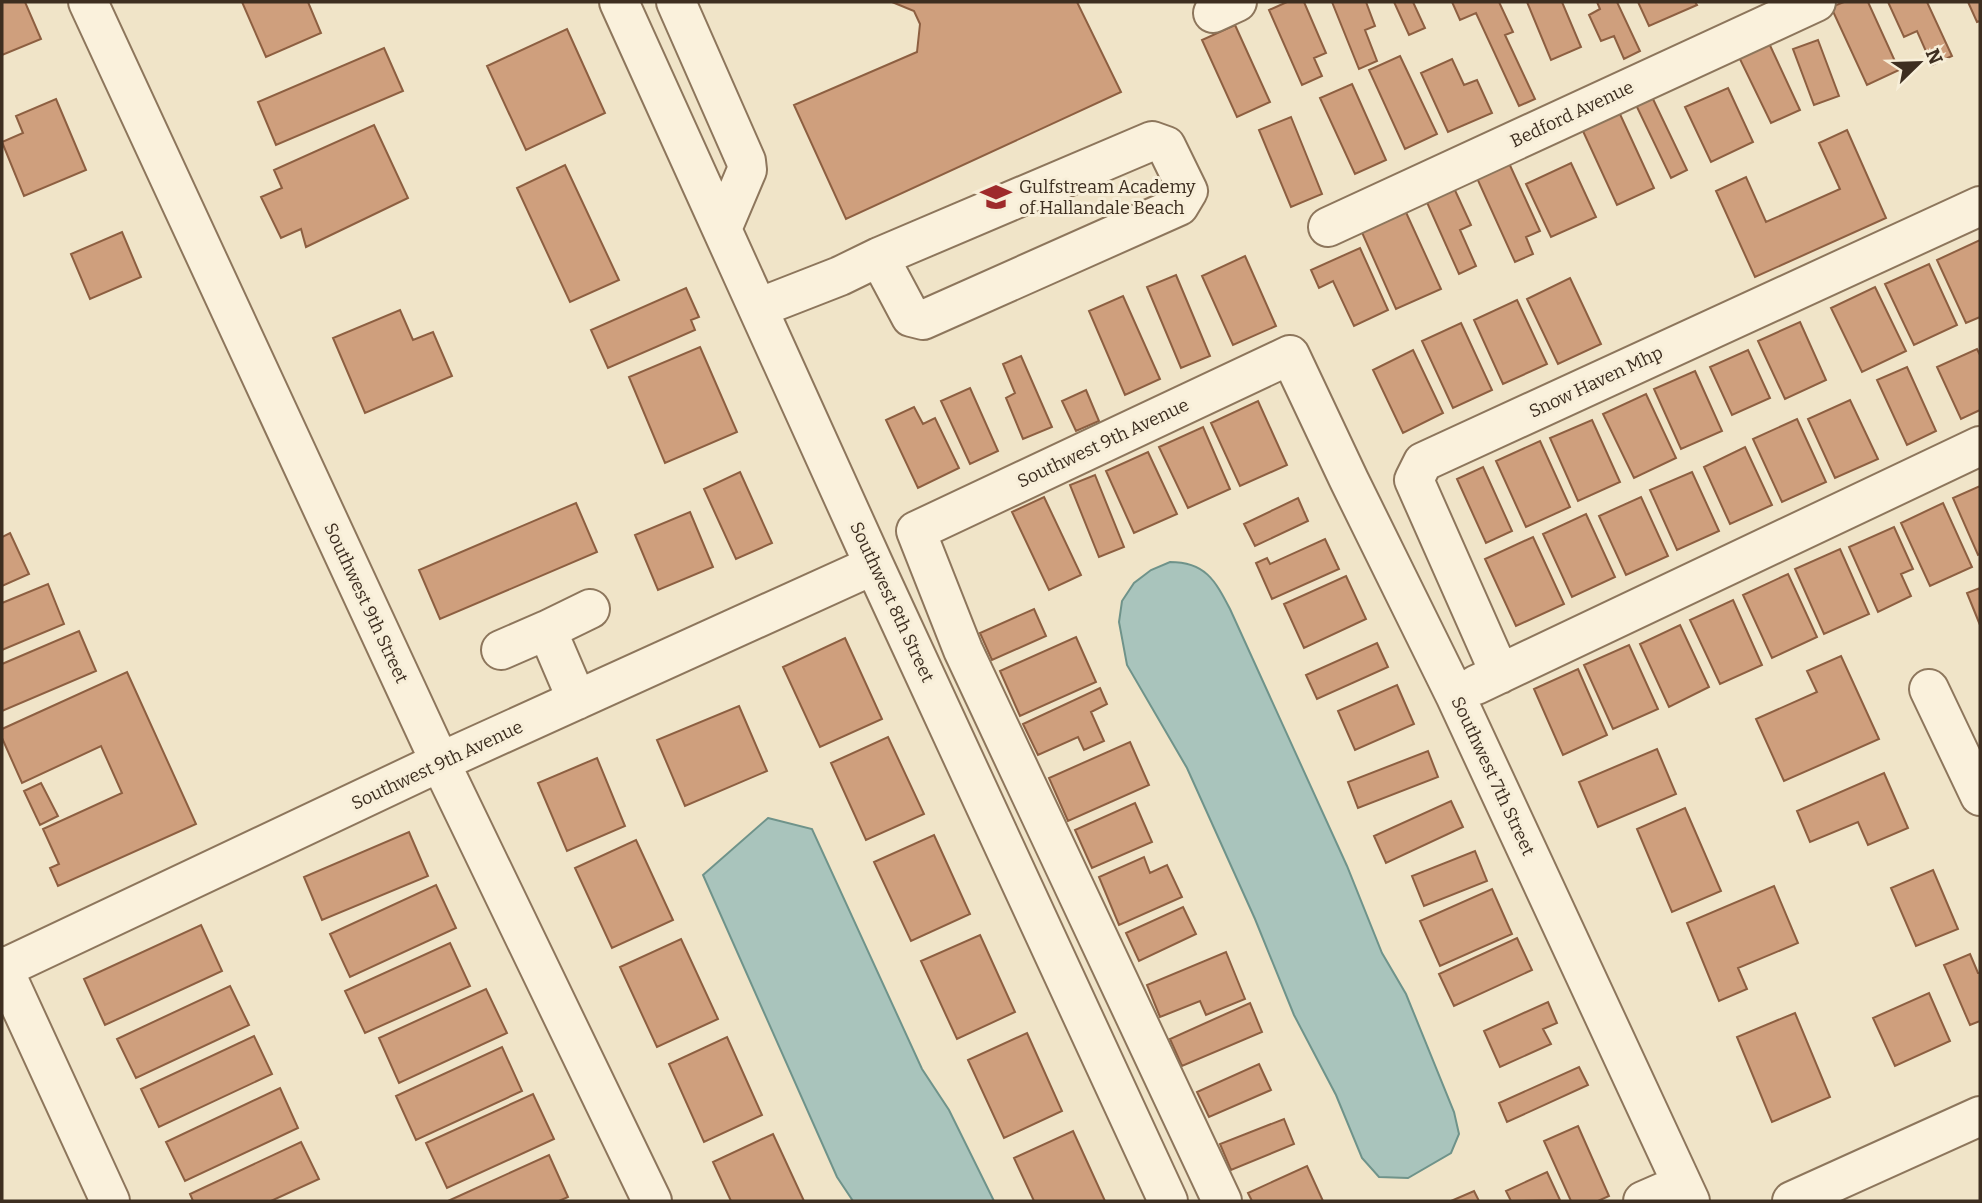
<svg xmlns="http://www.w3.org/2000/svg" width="1982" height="1203" font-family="Bitter,serif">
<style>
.water{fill:#a9c4bc;stroke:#6f938a;stroke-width:2}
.building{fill:#cf9f7d;stroke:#8d5f41;stroke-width:2}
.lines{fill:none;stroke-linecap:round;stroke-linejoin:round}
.minor-casing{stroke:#8d765c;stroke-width:42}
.minor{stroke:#faf1dc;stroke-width:38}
.labels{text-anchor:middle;stroke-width:6;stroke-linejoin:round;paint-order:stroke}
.street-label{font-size:18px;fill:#3d2e20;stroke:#f7eed8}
.poi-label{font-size:18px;fill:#3d2e20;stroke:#f7eed8;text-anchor:start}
</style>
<rect width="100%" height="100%" fill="#f0e4c8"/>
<!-- water -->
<path class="water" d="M1170 562C1205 562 1215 580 1230 609L1347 866 1382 953 1406 994 1454 1112 1459 1134 1451 1153 1408 1178 1379 1177 1362 1158 1336 1095 1294 1015 1255 919 1187 768 1127 665 1119 622 1122 601 1134 583 1151 570Z
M768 818 812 829 922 1069 949 1110 994 1201H853L837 1177 703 875Z"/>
<!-- building -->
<path class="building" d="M2 2H25L41 39 2 55Z
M242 2H308L321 33 266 57Z
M892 2H1077L1121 92 846 219 794 105 917 52 920 24 914 11Z
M1287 2H1304L1326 53 1314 58 1322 76 1302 85 1269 10Z
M1332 2H1366L1375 26 1365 30 1377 61 1359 69Z
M1394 2H1413L1425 28 1409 35Z
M1452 2H1499L1513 32 1505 35 1535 99 1519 106 1476 13 1460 20Z
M1527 2H1562L1581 47 1551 60Z
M1597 2H1617L1640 51 1624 59 1614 36 1601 41 1589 15 1600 9Z
M1638 2H1695L1697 5 1649 26Z
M1844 2H1868L1899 70 1867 85 1831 7Z
M1888 2H1927L1952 56 1932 65 1917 31 1904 37Z
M1968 2H1980V21L1977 22Z
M1235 25 1270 102 1237 117 1202 40Z
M567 29 605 113 526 150 487 66Z
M1767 39 1800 110 1771 123 1737 53Z
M1818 40 1839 96 1814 105 1793 49Z
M384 48 403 91 276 145 258 102Z
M1400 56 1437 134 1405 149 1369 70Z
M1452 59 1464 85 1477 80 1492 113 1448 132 1421 73Z
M1352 84 1386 160 1355 174 1320 98Z
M1728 88 1753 142 1711 162 1685 107Z
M1652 97 1687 170 1671 178 1636 105Z
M56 99 86 170 24 196 2 142 23 133 16 116Z
M1619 112 1654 188 1617 205 1582 129Z
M1291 117 1322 194 1291 207 1259 130Z
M374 125 408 198 306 247 301 229 281 238 261 197 282 188 274 170Z
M1847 130 1886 218 1755 277 1716 191 1746 177 1766 222 1840 189 1819 143Z
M1508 161 1540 231 1526 237 1533 254 1515 262 1476 176Z
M1571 163 1596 217 1551 237 1526 184Z
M565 165 619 280 570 302 517 188Z
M1453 186 1471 225 1460 230 1476 266 1459 274 1425 198Z
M1404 208 1441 289 1396 309 1360 228Z
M122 232 141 277 90 299 71 254Z
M1980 240V317L1966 323 1937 260Z
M1360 248 1388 310 1354 326 1333 281 1319 288 1311 270Z
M1245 256 1276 326 1233 345 1202 276Z
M1929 264 1957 325 1914 345 1885 284Z
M1176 275 1210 356 1181 368 1147 287Z
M1570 278 1601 344 1558 364 1527 299Z
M1875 287 1906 351 1862 372 1831 308Z
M686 288 699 317 691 320 695 330 608 368 591 330Z
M1123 296 1160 379 1125 395 1089 311Z
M1517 300 1547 364 1503 384 1474 320Z
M400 310 413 340 433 332 452 376 365 413 333 338Z
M1800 322 1826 380 1785 399 1758 341Z
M1461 323 1492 390 1453 408 1422 341Z
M700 347 737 432 665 463 629 377Z
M1977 349 1980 355V410L1961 419 1937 367Z
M1413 350 1443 413 1403 433 1373 370Z
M1748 350 1770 398 1732 415 1710 367Z
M1021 356 1052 427 1023 439 1006 398 1015 393 1003 364Z
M1907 367 1936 431 1907 445 1877 380Z
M1695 371 1722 431 1681 449 1654 389Z
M970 388 998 451 970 464 941 401Z
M1086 390 1099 421 1076 431 1062 401Z
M1646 394 1676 458 1634 478 1603 414Z
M1850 400 1878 459 1835 478 1808 419Z
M1258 401 1287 465 1240 486 1211 423Z
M914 407 923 424 935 418 959 468 918 488 886 420Z
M1797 419 1826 482 1782 502 1753 439Z
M1592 420 1620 482 1578 501 1550 438Z
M1203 427 1230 489 1188 508 1159 447Z
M1540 441 1570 507 1526 527 1496 461Z
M1745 447 1772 505 1730 524 1704 467Z
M1148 452 1177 514 1134 533 1106 471Z
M1483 467 1512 531 1486 543 1457 479Z
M740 472 772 543 736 559 704 489Z
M1692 472 1719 531 1677 550 1650 490Z
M1095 475 1124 547 1099 557 1070 485Z
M1980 486V554L1978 555 1953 498Z
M1044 497 1081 575 1049 590 1012 512Z
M1641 497 1668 556 1626 575 1599 516Z
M1298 498 1308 521 1255 546 1244 524Z
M576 503 597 552 440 619 419 570Z
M1943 503 1972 567 1930 586 1901 523Z
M690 512 713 567 658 590 635 535Z
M1586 514 1615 577 1572 597 1543 534Z
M1894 527 1913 569 1901 574 1911 596 1878 612 1849 547Z
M10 533 29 574 2 586V537Z
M1533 537 1564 604 1516 626 1485 559Z
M1325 539 1339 569 1272 599 1256 563 1267 558 1270 564Z
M1840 549 1869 614 1824 634 1795 569Z
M1788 574 1817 637 1772 658 1743 595Z
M1346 576 1366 619 1304 648 1284 604Z
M48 584 64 624 2 650V603Z
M1980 588V625L1967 593Z
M1733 600 1762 665 1720 684 1690 620Z
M1034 609 1046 636 992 660 980 633Z
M1680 625 1709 687 1669 707 1640 644Z
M79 631 96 671 2 711V664Z
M1076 637 1096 682 1020 716 1000 671Z
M845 638 882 719 820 747 783 667Z
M1377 643 1388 667 1317 699 1306 675Z
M1629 645 1658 709 1613 729 1584 665Z
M1841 656 1879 739 1784 781 1756 719 1817 692 1807 671Z
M1578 669 1607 735 1563 755 1534 689Z
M127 672 196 824 58 886 50 868 59 864 43 829 122 793 101 746 22 783 2 738V729Z
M1397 685 1414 724 1355 750 1338 711Z
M1100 688 1107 704 1091 712 1104 741 1084 750 1078 737 1038 755 1023 724Z
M739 706 767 771 685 806 657 740Z
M888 737 924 814 866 840 831 763Z
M1130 742 1149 785 1068 821 1049 778Z
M1657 749 1676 794 1598 827 1579 782Z
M1428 751 1438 777 1358 808 1348 782Z
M597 758 625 826 567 851 538 783Z
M1884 773 1908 828 1868 845 1858 822 1810 842 1797 811Z
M41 783 58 816 40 825 24 791Z
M1451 801 1463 827 1386 863 1374 836Z
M1135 803 1152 842 1092 868 1075 830Z
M1685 808 1721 891 1672 912 1637 829Z
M409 832 428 876 322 920 304 877Z
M934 835 970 914 911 941 874 862Z
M636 840 673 920 612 948 575 868Z
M1475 851 1487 881 1424 906 1412 876Z
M1144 857 1150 873 1167 865 1182 897 1119 925 1099 877Z
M1933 870 1958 929 1916 946 1891 888Z
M436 885 456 928 350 977 330 934Z
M1774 886 1798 943 1738 968 1747 989 1719 1001 1687 923Z
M1492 889 1512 934 1440 966 1420 921Z
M1183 907 1196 934 1139 961 1126 933Z
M201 925 222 971 105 1025 84 979Z
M980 935 1015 1012 957 1039 921 961Z
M1517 938 1532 970 1454 1006 1439 974Z
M681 939 718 1019 657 1047 620 967Z
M450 943 470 986 365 1033 345 991Z
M1226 952 1245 999 1206 1015 1200 1001 1160 1017 1147 985Z
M1970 954 1978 973H1980V1021L1970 1025 1944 965Z
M230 986 249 1025 136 1078 117 1039Z
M486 989 507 1033 399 1083 379 1038Z
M1929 993 1950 1041 1895 1066 1873 1018Z
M1548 1002 1557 1023 1543 1029 1551 1044 1500 1067 1484 1031Z
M1250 1003 1262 1032 1182 1066 1170 1039Z
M1795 1013 1830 1097 1772 1122 1737 1037Z
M1027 1033 1062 1111 1004 1138 968 1060Z
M254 1036 272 1074 159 1127 141 1089Z
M727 1037 762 1115 704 1142 669 1064Z
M502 1047 522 1091 416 1140 396 1096Z
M1259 1064 1271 1090 1209 1117 1197 1092Z
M1579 1067 1588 1085 1507 1122 1499 1103Z
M280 1088 298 1128 185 1181 166 1142Z
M533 1094 554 1139 447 1188 426 1143Z
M1284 1119 1294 1144 1231 1170 1220 1144Z
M1578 1126 1609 1196 1598 1201H1571L1544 1141Z
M1073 1131 1105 1201H1034L1014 1158Z
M773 1134 804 1201H731L713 1162Z
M301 1142 319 1179 271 1201H193L190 1194Z
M549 1155 568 1197 559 1201H448Z
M1307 1166 1323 1201H1252L1248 1193Z
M1547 1172 1560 1200 1511 1201 1506 1191Z
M1474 1191 1479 1201H1451Z"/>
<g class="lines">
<!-- minor casing -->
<g class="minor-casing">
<path id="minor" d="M88 2 440 762 652 1201
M619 2 874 565 1168 1201
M676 2 746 161 747 170 722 229
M1213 13 1237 2
M1328 227 1816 2
M758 308 840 276 879 257 1152 141 1166 146 1188 191 1179 206 923 320 911 317 879 257
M501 650 547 630
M1500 674 1414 480 1423 462 1980 206
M1476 685 1980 446
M1929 689 1980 796
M577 700 547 630 590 609
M2 966 110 1201
M2 969 440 762 874 565
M1222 1201 963 650 916 531 1290 355 1349 480 1455 695 1690 1201
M1643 1201 1682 1184
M1792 1201 1980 1116"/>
</g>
<!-- minor -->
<use href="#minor" class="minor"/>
</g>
<!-- icons -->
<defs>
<g id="school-bare" transform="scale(2.415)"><path d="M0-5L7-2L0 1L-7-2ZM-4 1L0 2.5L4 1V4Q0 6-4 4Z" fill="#9e2a2b" stroke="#f7eed8" stroke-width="2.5" paint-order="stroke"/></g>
</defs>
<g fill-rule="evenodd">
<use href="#school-bare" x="996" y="197"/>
</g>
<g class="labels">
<!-- street labels -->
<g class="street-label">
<text transform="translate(1572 114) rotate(-25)" y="6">Bedford Avenue</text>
<text transform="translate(1596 382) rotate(-25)" y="6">Snow Haven Mhp</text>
<text transform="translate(1103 443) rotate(-25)" y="6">Southwest 9th Avenue</text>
<text transform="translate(892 602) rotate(65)" y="6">Southwest 8th Street</text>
<text transform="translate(366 603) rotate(65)" y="6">Southwest 9th Street</text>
<text transform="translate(437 765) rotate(-25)" y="6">Southwest 9th Avenue</text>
<text transform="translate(1493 776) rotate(65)" y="6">Southwest 7th Street</text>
</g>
<!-- poi labels -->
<g class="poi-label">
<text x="1019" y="193">Gulfstream Academy<tspan x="1019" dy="21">of Hallandale Beach</tspan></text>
</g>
</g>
<!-- border -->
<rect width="1982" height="1203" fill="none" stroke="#3d2e20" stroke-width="7"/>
<!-- north arrow -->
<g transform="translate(1919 63) rotate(67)" stroke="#f7eed8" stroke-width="5" paint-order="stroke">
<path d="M0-5L12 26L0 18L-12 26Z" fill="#3d2e20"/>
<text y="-10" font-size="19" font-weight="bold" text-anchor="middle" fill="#3d2e20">N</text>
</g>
</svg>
